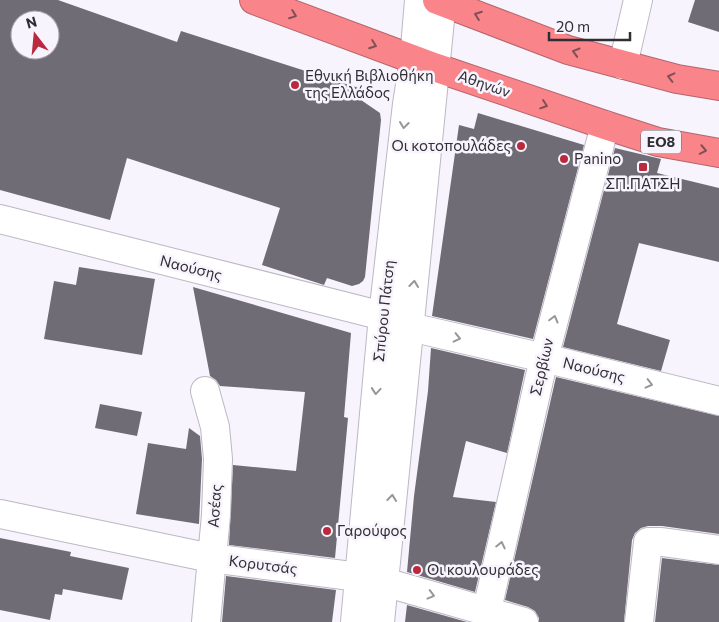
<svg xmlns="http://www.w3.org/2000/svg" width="719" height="622" font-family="Commissioner,sans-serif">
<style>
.building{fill:#706c76;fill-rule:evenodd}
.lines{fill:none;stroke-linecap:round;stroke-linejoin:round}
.street-casing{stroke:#bcb8c3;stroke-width:30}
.secondary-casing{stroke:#bcb8c3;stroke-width:30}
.highway-casing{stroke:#b3666b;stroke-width:30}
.street{stroke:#fff;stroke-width:28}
.secondary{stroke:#fff;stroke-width:28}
.highway{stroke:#f9848a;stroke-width:28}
.oneway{stroke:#805055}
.oneway2{stroke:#989698}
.poi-dot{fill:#ba293d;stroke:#f8f4fe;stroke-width:2}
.labels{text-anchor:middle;stroke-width:5;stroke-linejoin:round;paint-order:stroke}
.shield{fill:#f8f4fe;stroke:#6c696f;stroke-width:1}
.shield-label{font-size:14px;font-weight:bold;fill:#302e32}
.poi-label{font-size:15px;fill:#302e32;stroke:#f8f4fe;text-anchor:start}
.street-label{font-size:15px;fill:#302e32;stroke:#f8f4fe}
</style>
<rect width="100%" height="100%" fill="#f8f4fe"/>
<!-- building -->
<path class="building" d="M0 0H58L177 42 181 31 365 90 361 100 380 113 381 120 365 277 363 281 359 284 352 286 327 278 324 285 262 265 280 208 127 158 110 220 0 190ZM20 20H50V50H20Z
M695 0H719V32L688 22Z
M478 113 584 145 533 339 432 316 459 125 474 129Z
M615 148 661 159 657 173 719 188V262L639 243 617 324 670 340 661 371 563 347Z
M79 267 155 279 142 355 44 339 54 281 76 285Z
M193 287 351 333 344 417 348 418 335 558 229 545 233 465 296 471 305 392 220 386 216 380 210 376Z
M431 348 525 370 507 453 466 441 453 497 496 502 475 592 407 572 414 496 428 391Z
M556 377 719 416V534L662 526H648L641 528 635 533 632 540 624 622H539V618L535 611 528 607 505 600Z
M100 404 142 412 137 436 95 428Z
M189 428 200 436 202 459 199 524 136 514 148 443 186 449Z
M0 538 71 552 70 556 129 568 122 600 63 589 62 595 55 594 50 620 0 610Z
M662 558 719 565V622H655Z
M226 576 336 590 332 622H222Z
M407 605 467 622H405Z"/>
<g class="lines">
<!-- street casing -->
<g class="street-casing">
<path id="street" d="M623 65 638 0
M0 219 383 316
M410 327 544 358 719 401
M205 391 215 427 218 459 216 515 206 622
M0 514 211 558 359 577 384 582 524 622
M487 610 544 358 605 125
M639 622 648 542H662L719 550"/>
</g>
<!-- secondary casing -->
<g class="secondary-casing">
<path id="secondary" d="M355 622 383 316 407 104 414 60 419 0
M380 622 442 0"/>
</g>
<!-- highway casing -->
<g class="highway-casing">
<path id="highway" d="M254 0 434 67 605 125 658 142 719 153
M437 0 568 50 677 79 719 86"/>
</g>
<!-- street -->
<use href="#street" class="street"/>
<!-- secondary -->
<use href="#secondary" class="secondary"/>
<!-- highway -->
<use href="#highway" class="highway"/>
</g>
<!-- one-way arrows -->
<defs><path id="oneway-chevron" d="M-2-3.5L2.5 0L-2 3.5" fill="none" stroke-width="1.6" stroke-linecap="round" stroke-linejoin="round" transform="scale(1.25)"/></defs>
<g class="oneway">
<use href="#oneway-chevron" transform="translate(293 15) rotate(21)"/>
<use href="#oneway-chevron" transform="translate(478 15) rotate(-160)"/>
<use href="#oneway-chevron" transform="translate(373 45) rotate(20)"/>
<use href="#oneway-chevron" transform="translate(576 52) rotate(-164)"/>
<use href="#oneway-chevron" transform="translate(671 77) rotate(-166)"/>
<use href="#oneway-chevron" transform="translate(544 105) rotate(19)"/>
<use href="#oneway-chevron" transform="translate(703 150) rotate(11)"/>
</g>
<g class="oneway2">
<use href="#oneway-chevron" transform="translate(404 125) rotate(97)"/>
<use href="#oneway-chevron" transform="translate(414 284) rotate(-84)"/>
<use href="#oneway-chevron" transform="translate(554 319) rotate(-75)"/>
<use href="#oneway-chevron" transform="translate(457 338) rotate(13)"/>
<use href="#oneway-chevron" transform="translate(649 384) rotate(14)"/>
<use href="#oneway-chevron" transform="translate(376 391) rotate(95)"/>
<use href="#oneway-chevron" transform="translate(392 498) rotate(-84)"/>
<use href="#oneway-chevron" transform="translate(501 545) rotate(-77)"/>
<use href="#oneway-chevron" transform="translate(431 595) rotate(15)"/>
</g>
<!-- markers -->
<g class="poi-dot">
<circle cx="295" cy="85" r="5"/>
<circle cx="521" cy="146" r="5"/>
<circle cx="564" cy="159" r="5"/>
<rect x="638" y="162" width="10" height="10" rx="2.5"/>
<circle cx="327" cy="531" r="5"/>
<circle cx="417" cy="570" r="5"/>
</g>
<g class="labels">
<!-- shield labels -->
<rect class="shield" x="641" y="130.5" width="40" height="23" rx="4"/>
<g class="shield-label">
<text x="661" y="147">ΕΟ8</text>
</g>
<!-- poi labels -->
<g class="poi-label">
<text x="305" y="81">Εθνική Βιβλιοθήκη<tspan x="305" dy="17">της Ελλάδος</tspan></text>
<text x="511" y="151" text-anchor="end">Οι κοτοπουλάδες</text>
<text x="574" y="164">Panino</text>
<text x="643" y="189" text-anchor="middle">ΣΠ.ΠΑΤΣΗ</text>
<text x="337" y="536">Γαρούφος</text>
<text x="427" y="575">Οι κουλουράδες</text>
</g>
<!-- street labels -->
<g class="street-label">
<text transform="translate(484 84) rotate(19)" y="5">Αθηνών</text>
<text transform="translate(191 268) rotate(14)" y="5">Ναούσης</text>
<text transform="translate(384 311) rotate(-84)" y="5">Σπύρου Πάτση</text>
<text transform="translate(542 367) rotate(-77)" y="5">Σερβίων</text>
<text transform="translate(594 370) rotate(14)" y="5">Ναούσης</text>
<text transform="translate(215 506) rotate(-86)" y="5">Ασέας</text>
<text transform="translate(263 565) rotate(7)" y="5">Κορυτσάς</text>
</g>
</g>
<!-- north arrow -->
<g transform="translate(35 35) rotate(344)"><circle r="24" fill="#f8f4fe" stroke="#a8a5ac"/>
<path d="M0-4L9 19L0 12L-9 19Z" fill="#ba293d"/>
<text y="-8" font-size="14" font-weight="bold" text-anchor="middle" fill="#302e32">N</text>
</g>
<!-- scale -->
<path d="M549 32v8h81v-8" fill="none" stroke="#302e32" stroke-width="2.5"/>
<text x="556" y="32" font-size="15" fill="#302e32" stroke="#f8f4fe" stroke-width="4" paint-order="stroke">20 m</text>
</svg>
